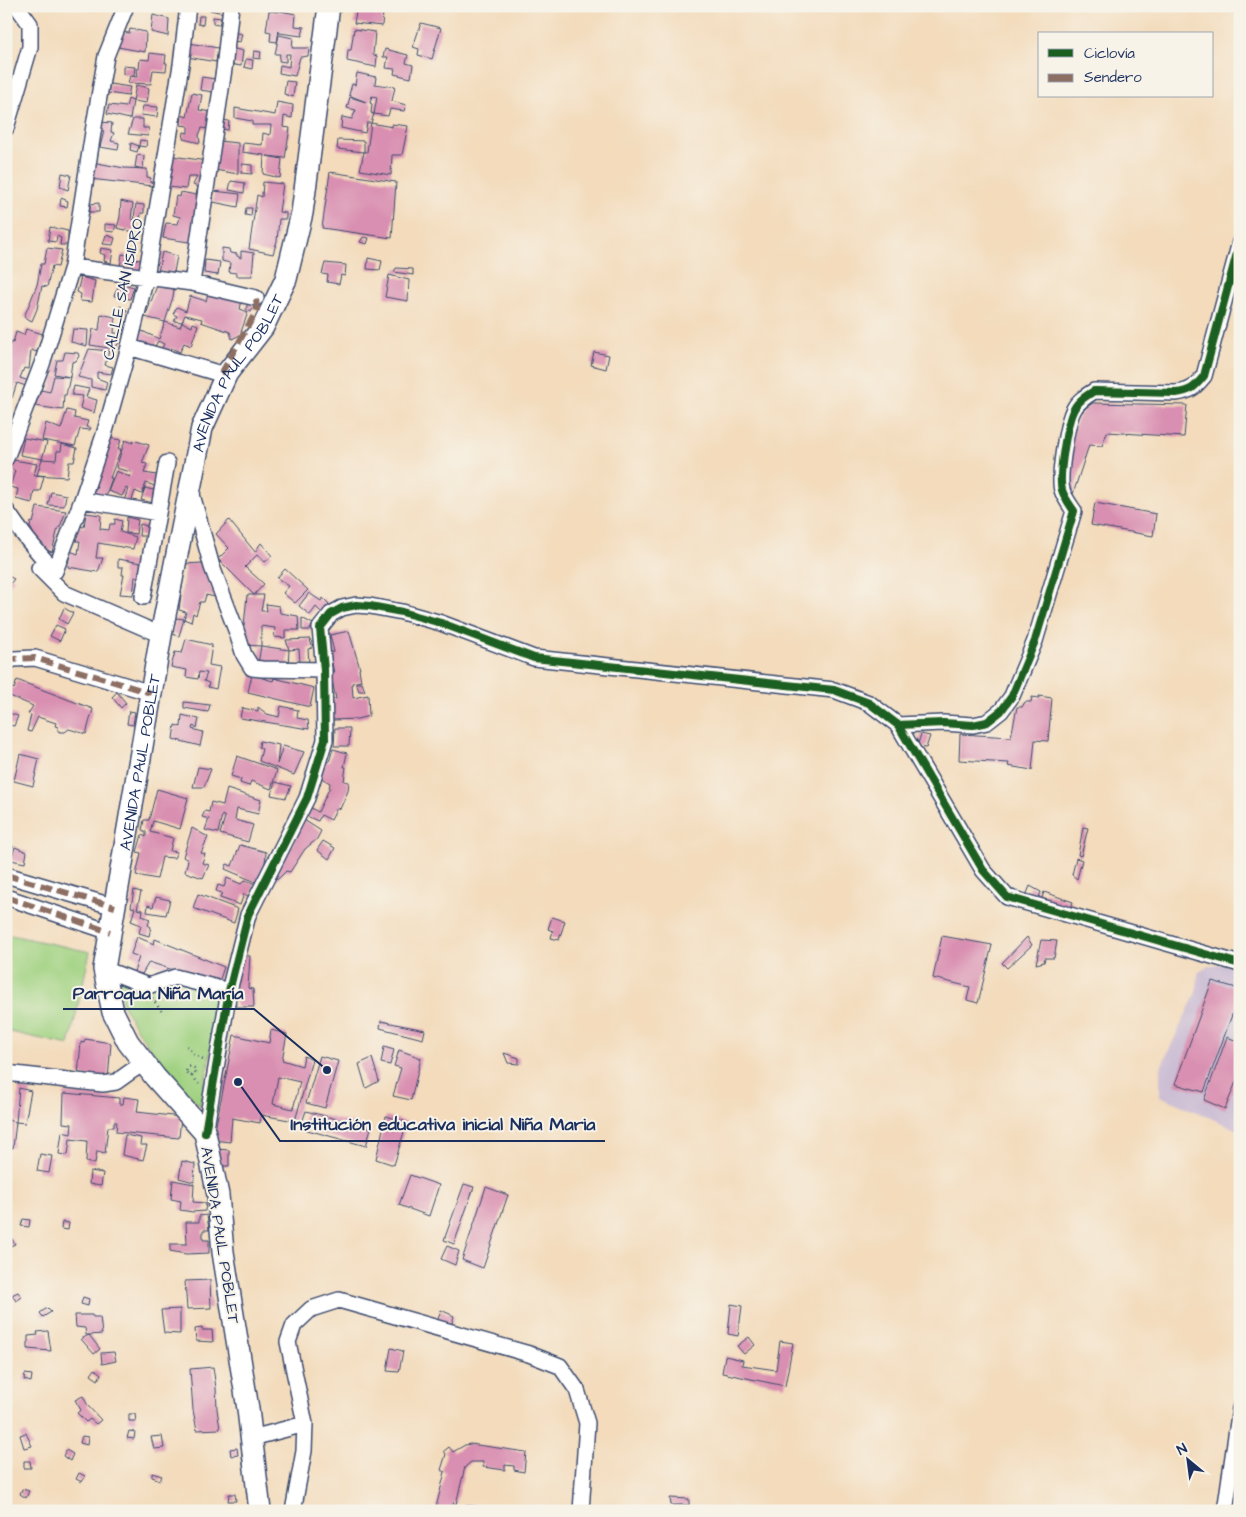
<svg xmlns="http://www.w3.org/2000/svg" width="1246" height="1517" font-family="'Architects Daughter',sans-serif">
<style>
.industrial{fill:#ccbed4}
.green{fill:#a0d281;stroke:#5e8070}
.building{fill:#d98fb1;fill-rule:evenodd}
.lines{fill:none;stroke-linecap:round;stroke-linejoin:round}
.minor-casing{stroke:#3b496c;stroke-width:18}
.secondary-casing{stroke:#3b496c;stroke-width:24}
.path{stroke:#3b496c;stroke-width:2.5;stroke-dasharray:1 4;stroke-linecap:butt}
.minor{stroke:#fff;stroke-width:15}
.secondary{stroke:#fff;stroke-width:21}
.quiet{stroke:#8d6e63;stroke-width:6;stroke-dasharray:12 6;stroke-linecap:butt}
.cycleway-casing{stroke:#f7f3e8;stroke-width:11}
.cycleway{stroke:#1b5e20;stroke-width:8}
.labels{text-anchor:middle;stroke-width:4;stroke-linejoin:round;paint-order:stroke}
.street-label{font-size:16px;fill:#1b2f5e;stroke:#f7f3e8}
.leader{fill:none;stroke:#1b2f5e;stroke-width:2}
.callout-dot{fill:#1b2f5e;stroke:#f7f3e8;stroke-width:2}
.callout-label{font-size:18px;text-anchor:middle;font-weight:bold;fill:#1b2f5e;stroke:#f7f3e8;stroke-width:4;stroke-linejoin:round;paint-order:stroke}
</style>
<rect width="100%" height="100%" fill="#f7f3e8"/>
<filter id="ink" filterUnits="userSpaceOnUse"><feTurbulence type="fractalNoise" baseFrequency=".02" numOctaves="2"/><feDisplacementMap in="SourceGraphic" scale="10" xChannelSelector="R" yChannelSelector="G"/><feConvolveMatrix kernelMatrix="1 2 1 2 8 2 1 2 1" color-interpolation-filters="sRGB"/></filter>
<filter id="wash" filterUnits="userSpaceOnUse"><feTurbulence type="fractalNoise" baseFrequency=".0096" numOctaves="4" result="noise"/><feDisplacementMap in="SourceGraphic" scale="20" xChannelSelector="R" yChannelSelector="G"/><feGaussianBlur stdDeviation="1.12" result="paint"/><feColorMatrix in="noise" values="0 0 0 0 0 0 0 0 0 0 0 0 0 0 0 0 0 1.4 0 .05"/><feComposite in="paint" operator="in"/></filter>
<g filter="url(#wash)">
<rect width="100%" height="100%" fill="#f3dbbc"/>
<!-- industrial -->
<path class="industrial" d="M1218 964 1240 967V1131L1160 1096V1069L1195 995 1197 987 1198 973 1208 966Z"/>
<!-- green -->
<path class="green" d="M6 934 90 952 69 1045 6 1031Z
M118 979H176L217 993 221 1001 200 1106 170 1074 137 1030 123 1005Z"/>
<g id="blocks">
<!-- building -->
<path class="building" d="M211 6H224L223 13 210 10Z
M357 6H383V8L379 7 378 11 383 12 382 26 354 23Z
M269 11 278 12 280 11 296 14 295 26 304 27 302 36 279 33V30L277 42 270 41 271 32 266 31Z
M153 15 169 19 168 36 151 32Z
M199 16H204L203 25 198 24Z
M213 17 221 18 219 25 213 24Z
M421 23 441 28 432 59 418 55 419 49 413 47Z
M130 29 146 32 145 52 118 47 120 32 129 33Z
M354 29 375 32 373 55 377 56 376 67 347 61 348 50H351Z
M233 32 242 34 240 42 233 41Z
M279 35 293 38 292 48H309L308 56 300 57 295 76 279 73 280 65 289 67 290 54H286V62L279 61 280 54H275Z
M189 43 218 48 216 62 187 57Z
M231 48 243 51 241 66 229 64Z
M385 49 408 55 406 63 413 65 411 78 394 74 395 69 386 68 388 57H383Z
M254 51 261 52 260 59 253 58Z
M150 53 166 55 165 63H167L166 71 153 70 151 84 128 83 130 76 138 77 137 69H139L140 59 149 60Z
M246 59 253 60 252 69 244 67Z
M123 66 135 67 134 75 123 74Z
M357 73 376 77 375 84 395 87 392 101 406 105 404 111 390 109 388 116 374 114 377 97 372 96 370 103 372 104 371 113 374 114 371 123H367L365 133 341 128 342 117 352 119 356 110 347 108 350 97 366 102 349 95 352 84 355 85Z
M202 77 215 79 213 92 200 90Z
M286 81 295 82 293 97 284 94Z
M110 84 130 87 128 96 108 93Z
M136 85 149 88 147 103 133 101Z
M192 93 202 95 199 110 211 112 209 129 202 128 199 135 200 143 183 139 184 132 188 133V126L181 125 182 115 187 117Z
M128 99 133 101 130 119 107 114 109 105 126 107Z
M277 102 293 105 292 118 284 116 283 127 290 128 285 158 267 156 282 159 280 178 263 174 264 155 242 152 243 143 262 145 263 133 270 135 271 125H252V121L235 118V108L275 115Z
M143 106 158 107 157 117 141 115Z
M133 119H143V128H149L148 136 128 134Z
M221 120 229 121 228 130 221 129Z
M100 122 112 123 111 132 114 133 111 141 119 143 118 150 100 147 104 131 99 130Z
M371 123 392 127V124L408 126 402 155H392L391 175 360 170 364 152H367Z
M140 140 147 141 146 147 139 146Z
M338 140 364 141V152L337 149Z
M218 141 238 143V174L215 170Z
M131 143 139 146 137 152 130 150Z
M137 155 144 156 143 169 135 167Z
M172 156 207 161 195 243 163 238 166 223 178 224 180 217 173 215 176 196 180 197 181 192 196 195 198 187 193 185 197 177H188L186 189 168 187Z
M92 162 124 168 147 169V177L151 178 150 182 154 183 153 186 90 179Z
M242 164 252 165V174L241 173Z
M330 172 396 182 392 238 322 228Z
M62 173 71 175 68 190 60 187Z
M231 181 245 183 244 193 229 190Z
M263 182 283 184 279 212 286 213V219H279L277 241 273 254 249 249 257 195 262 197Z
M214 191 240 194 238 207 213 202Z
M61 198 68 201 67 207 60 206Z
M121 201 133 204 131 219 136 220 134 232 117 228 120 217Z
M99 203V212H90V204Z
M136 204 144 205V213H141L140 219 134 218Z
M246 208H252L251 216 245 215Z
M105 224 116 225 114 232 105 231Z
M50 227 68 231V245H60L61 238 57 236 56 242 48 241Z
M106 235 115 238 113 245 103 244Z
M363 237 369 238 367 244 360 242Z
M47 248 62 250 58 267 52 266 47 287 42 286 37 309 32 321 24 317 37 285 41 264H44Z
M101 248 113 250 111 263 104 261 105 255 100 253Z
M222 248 229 249 230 253 237 254V256L241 258V251L254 253 252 276H236V273L229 272 230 263 222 261Z
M162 252 177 256 174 272H158Z
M122 254 128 255V259L144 260 142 270 120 267Z
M368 258 382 261 380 270 367 269Z
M205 260 220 262 218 275 204 273Z
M325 263 346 265 345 276 341 275 339 284 327 282 328 275 322 274Z
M396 268 413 269V275L394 272Z
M389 275 409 280 408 301 385 297Z
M81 277 95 281 92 302 80 301 81 294 77 292Z
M120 283 134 287 130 299 114 296Z
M157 286 174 289 173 297 165 322 145 317Z
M208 293 242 300 240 309 248 312 240 335 232 339 230 332 201 322 202 319 185 315 182 322 174 321 177 316 173 314 177 307 186 311 190 296 206 301Z
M248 303 255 305 251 312 246 309Z
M120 306 127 310 124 315 118 313Z
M101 314 115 317 114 333 125 334 123 342H119L115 349 90 345 93 329 99 330Z
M165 322 180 327 182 322 192 327 193 323 198 325 191 346 184 343 180 352 171 348 170 351 162 348 164 344 158 341 153 350 136 344 142 331 159 339Z
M26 329 43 334 37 352 31 350 29 369 24 368 20 378 29 381 26 386 17 383 12 398 6 396V371L10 364 6 362V354L11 342 13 343 16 332 24 335Z
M73 329 88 330 87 346 71 342Z
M89 349 109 351 105 365 113 367 111 374 97 372V378L107 382 105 390 91 387V380L78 377Z
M65 352 78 353 79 356 76 361 72 362 70 377 54 374 57 360H63Z
M594 352 609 355 606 369 591 365Z
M54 376 70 377 66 395H64L63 410 35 406 41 390 50 392Z
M74 386 89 389 86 397 97 400 94 413 80 408 83 396 72 395Z
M1093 403 1187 405 1184 437 1107 432 1102 446 1089 445 1072 497 1066 482 1074 429 1080 414 1087 407Z
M67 410 75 412 74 418 88 421 86 427 91 428 90 430 80 429 75 446 42 440 46 423 61 429Z
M24 438 47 442 42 459 20 455Z
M109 438 121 440 118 449H121L110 478H112L105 498 93 493 97 486 93 485Z
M125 440 133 443V440L149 445 142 463 147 464 144 473 157 475 155 486 146 483 142 494 135 491 131 503 124 501 128 489 126 488 122 496 108 491 116 471 130 477 131 472 116 468Z
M62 444 77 448 74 462H69L67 477 37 475 42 459 56 460 57 451H61Z
M14 460 37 464 34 475 44 476 40 491H34L32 503 16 499 18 489 10 487 15 471 10 467Z
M145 488 157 491 153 503 141 500Z
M51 492 66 495 64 506 48 505Z
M1095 503 1156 514 1153 536 1091 525Z
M37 507 66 511 60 527 58 528 52 552 47 550 37 540 30 527 31 522 33 523Z
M86 513 101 515 100 529 109 530 110 524H115V519L122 521 120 532 136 537 133 549 98 543 96 558H103L98 572 68 567 70 551 78 554 80 541H76L78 526 84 527Z
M127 517 138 520 136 534 126 533Z
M229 520 255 552 261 543 272 556 265 562 257 555 245 567 264 584 254 595H264L261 611H267L266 604 279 606 280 613 298 616 299 630H285V638L274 637 275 628 261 626V646L245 645 240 626H244L247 595H254L218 559 229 548 216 534Z
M140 524 150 527 148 536H139Z
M118 559 141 563 138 577H135L133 595 120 594 124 575H122L123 567H118Z
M202 563 215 597 206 595 204 602H200L196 615 193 613 191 622 184 619 179 636 172 634 176 618 184 619 186 612 179 610 185 564Z
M285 569 308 590 295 603 283 593 289 586 277 578Z
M8 576 14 579 6 589V578Z
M309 593 321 601 323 598 329 604 322 613 316 607 310 615 299 606Z
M64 608 73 613 67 624 59 619Z
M302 618 313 624 310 630H302Z
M56 625 65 629 60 641 50 636Z
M349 631 360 669H359L361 681 352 683 353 698 368 695 369 716 357 719 333 720 330 700 336 699 331 675 334 674 330 652H334L330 635Z
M186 639 212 645 209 665 220 667 216 689 208 687 209 683 204 681 207 673 199 672 198 679 186 677 187 670 171 667 175 652 182 653Z
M310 639 312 648 308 649 309 664 300 663 299 649 289 650 288 665 258 664 261 646 289 650 286 640Z
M252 675 273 681 274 678 314 688 310 707 248 692Z
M17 680 93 709 86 734 69 729 65 732H61L58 731V727L55 726 56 723 38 717 31 732 27 731 31 715 28 714 33 706 10 696 6 705V684L14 689Z
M356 683H362L365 691H359Z
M117 692 126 703 121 708 112 697Z
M1039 696 1052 698 1048 741 1035 740 1032 770 1008 766 1009 763 959 760 960 734 1011 737 1017 707H1022L1025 702H1031L1032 697 1039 698Z
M184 702 210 705 208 712 184 708Z
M281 706 298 710 297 718 308 720 309 729 240 718 242 708 258 711V707L267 714 279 717Z
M129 711 135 712 133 725 127 724Z
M6 712 18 716 14 726 9 725 6 730Z
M182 715 199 719 197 728 193 726 192 729 203 732 200 746 173 739 175 725 181 727Z
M335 728H350L349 746H334Z
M921 734 930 736 926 748 917 747Z
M260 741 279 745 277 764 283 746 304 752 294 775 259 761 262 749 259 747Z
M333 749 347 753 344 767H346L344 781 349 782 348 791 340 809 337 808 331 820 321 815 318 821 304 815 308 806 318 812 329 789 330 783 318 776 325 761 329 762Z
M20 754 39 759 33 786 14 781Z
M237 756 277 770 271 789 251 781 249 786 240 783 241 779 231 776Z
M198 767 211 769 204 787H193Z
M275 782 291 786 286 798 271 795Z
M157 789 188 798 180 829 153 821 150 832 173 838 170 851 177 852 174 858 162 857 157 879 136 875 141 853 137 852 142 835 146 837V832L142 830 144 820H149Z
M227 789 261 800 258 814 237 809 235 820 253 825 248 842 220 834 225 817 222 815 218 833 205 830 209 819 202 817 205 811 209 812 211 802 223 805Z
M304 820 321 831 317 839 305 849 290 872 286 871 278 879 273 876 293 843Z
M1083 827 1088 828 1081 856 1078 855Z
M192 828 208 837 201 853 205 854 202 863 209 865 203 878 185 872 188 860 183 857Z
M323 841 335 848 329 859 317 850Z
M6 844 13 846 9 859 6 858Z
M240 845 266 852 265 863 258 883 225 869 227 864 232 866Z
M15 847 27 852 25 863 11 860Z
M1076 858 1082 860 1077 879 1072 875Z
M227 878 241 884 245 880 256 884 250 897 244 894 240 905 220 898 222 893 216 891 218 885 224 887Z
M1030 886 1041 892 1038 900 1026 896Z
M134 890 141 892 137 909 143 910 142 916 150 919 148 925 151 927 149 936 139 933 141 925 131 921 135 908 131 907Z
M1044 892 1073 902 1070 911 1041 901Z
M198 894 238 909 234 923 193 908Z
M156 897 170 900 166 915 147 912 148 905 153 907Z
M552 917 565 921 559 940 551 938 553 931 548 929Z
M942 936 992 945 978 1003 967 1000 970 987 933 978Z
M137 937 154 944 155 939 224 967 218 985 149 962 142 974 134 972 139 957 131 954Z
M1027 937 1032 945 1007 968 1002 963Z
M1041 940 1057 941 1054 958H1045L1044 962 1036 964Z
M242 955 250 956 248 988 253 989 254 1007H236L234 977Z
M1212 981 1240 989V993L1204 1092 1175 1084Z
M381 1021 425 1030 423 1039 380 1028Z
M271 1030 287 1034 282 1060 302 1066 304 1056 312 1060 295 1121 261 1115 260 1123 232 1118 230 1142 213 1140 234 1035 269 1043ZM278 1077 300 1082 293 1109 273 1104Z
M1227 1037 1240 1042V1072L1225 1109 1204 1100Z
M85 1039 111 1043 108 1080 78 1075 81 1042 84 1043Z
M384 1047 394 1050 390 1065 381 1063Z
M399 1050 421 1058 411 1100 393 1096 401 1068 394 1066Z
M504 1053 519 1058V1064L508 1063Z
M320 1056 338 1061 325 1108 306 1103Z
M372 1058 379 1081 366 1088 359 1064Z
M19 1088 31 1091 25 1123 16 1122Z
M64 1093 119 1098V1104H123L124 1097 139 1099 137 1112 181 1117 179 1138 116 1132 117 1122H114V1127H108L105 1153 97 1151 95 1163 86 1162 87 1141 70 1139 68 1155 59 1154 62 1132 71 1134 72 1124 63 1123Z
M306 1111 371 1128 366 1146 300 1128Z
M386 1116 407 1122 394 1165 376 1159Z
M8 1120 16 1122 13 1148 6 1146Z
M125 1135 141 1138 140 1145H147L143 1160 122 1155Z
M216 1149 229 1150V1166H221Z
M40 1154 52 1156 49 1173 37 1171Z
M182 1161 195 1164 194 1182 179 1178Z
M90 1171 103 1173 101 1186 89 1184Z
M410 1175 439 1185 429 1216 399 1205Z
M173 1180 194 1184 193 1202 206 1203 205 1211 193 1212 180 1210 181 1201 171 1199Z
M464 1184 474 1187 454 1244 444 1240Z
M486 1187 508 1195 483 1268 462 1260Z
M207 1215 209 1230H203V1240H209V1253L186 1254 170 1251V1244H187L186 1222H199V1216Z
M23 1219 30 1220 29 1227 21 1226Z
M62 1222 69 1223 68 1230 61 1229Z
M11 1238 15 1244 8 1247 6 1240Z
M447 1246 459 1251 455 1265 441 1259Z
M210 1280 211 1308 187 1309 185 1281Z
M18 1292 22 1297 16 1301 12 1295Z
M83 1297 89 1299 88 1306 81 1304Z
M731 1304 742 1306 738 1336 728 1334Z
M47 1308 51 1312 43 1317 40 1313Z
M180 1309V1334L164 1333 161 1310Z
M441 1310 454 1316 451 1326 437 1322Z
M75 1315H92L93 1317H100L102 1334 89 1335 100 1349 94 1354 81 1339 89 1335H86L85 1328 76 1327Z
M202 1328V1330H212L213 1342 196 1341 195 1329Z
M48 1331 51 1351 28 1349V1336L38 1335 37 1332Z
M749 1337 755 1345 744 1354 737 1346Z
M780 1341 793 1343 785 1386 722 1373 725 1356 743 1360 742 1365 776 1370Z
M391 1348 403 1351 399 1372 387 1371Z
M114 1352 116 1361 102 1364 101 1353Z
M213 1367 216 1388 217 1409 220 1429 197 1430 193 1410 190 1369Z
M95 1369 101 1374 98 1380 91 1375Z
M25 1374 32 1375 31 1382 24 1380Z
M83 1396 88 1406 101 1420 96 1424 90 1419 86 1422 77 1413 81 1410 75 1400Z
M129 1414H135L136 1421H129Z
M129 1431 135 1432 134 1439 127 1438Z
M26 1433 32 1446 24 1448 20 1435Z
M82 1436 88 1437 87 1445 80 1443Z
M162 1436 164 1448 154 1449 151 1437Z
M470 1444 526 1452 524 1472 514 1470V1466L505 1465V1470L483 1467V1462H471L465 1467 456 1504 454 1502 451 1511 436 1507 445 1472 441 1470 446 1454 444 1451 449 1447 453 1452 465 1445Z
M237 1448 238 1455 231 1456 230 1449Z
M66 1450 73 1454 70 1461 63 1456Z
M24 1461H30L31 1468H24Z
M79 1473 85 1476 82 1482 76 1479Z
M152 1473 162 1476 160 1480 152 1477Z
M22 1489 29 1491 26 1498 20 1494Z
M229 1494H235L236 1501H228Z
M670 1498 689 1499V1505H671Z
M465 1505 490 1508V1511H464Z"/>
</g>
</g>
<g filter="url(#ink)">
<use href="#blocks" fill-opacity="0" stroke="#3b496c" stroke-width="1"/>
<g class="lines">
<!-- minor casing -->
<g class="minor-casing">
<path id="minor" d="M6 128 30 47V24L17 6
M72 267 192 283 256 298
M192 283 224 69 231 6
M129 347 221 374 227 373
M6 458 42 364 72 267 94 126 106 56 126 6
M191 491 212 567 236 630 244 655 252 668 262 669 324 670
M82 500 158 513
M6 510C21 533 37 552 55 571L82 500 104 435 129 347 146 277 181 65 188 6
M39 568 64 593 161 635
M143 597 167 463
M6 662 14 659 35 658 151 693
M898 725 943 723 973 725 987 722 1001 711 1012 696 1035 641 1074 511C1070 505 1064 497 1062 490 1058 477 1067 421 1074 409 1078 401 1086 396 1094 391L1176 393C1191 391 1194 388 1204 376L1240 242
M6 875 115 907
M6 897 110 932
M104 969 148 986 175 977 229 991
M6 1073 103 1084 116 1082 130 1072 144 1063
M205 1133 229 991 248 915 307 798 325 740 324 670 320 628 331 614 342 608 356 605 370 606 402 612 441 623 534 658 834 690 869 703 898 725 983 870 1007 897 1240 964
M252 1438 305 1424
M293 1511 304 1451 305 1424 288 1342 294 1325 311 1309 339 1300 529 1354 560 1366 577 1390 587 1423 581 1511
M1225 1511 1240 1408"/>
</g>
<!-- secondary casing -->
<g class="secondary-casing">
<g id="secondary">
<path id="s1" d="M260 1511 248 1409 223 1252 218 1195 205 1133 155 1077 128 1042 113 1012 104 969 161 635 202 428 227 373 263 327 286 279 302 213 329 6"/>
</g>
</g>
<!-- path -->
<path class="path" d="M152 998 162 1012
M187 1046 193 1054 203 1059
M186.5 1071a4.5 4.5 0 1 1 9 0a4.5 4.5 0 1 1-9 0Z
M192 1076 199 1084"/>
<!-- minor -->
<use href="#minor" class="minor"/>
<!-- secondary -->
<use href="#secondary" class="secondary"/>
<!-- quiet -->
<path class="quiet" d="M221 374 257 310 256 298
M6 662 14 659 35 658 151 693
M6 875 115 907
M6 897 110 932"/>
<!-- cycleway casing -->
<g class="cycleway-casing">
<path id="cycleway" d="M898 725 943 723 973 725 987 722 1001 711 1012 696 1035 641 1074 511C1070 505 1064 497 1062 490 1058 477 1067 421 1074 409 1078 401 1086 396 1094 391L1176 393C1191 391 1194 388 1204 376L1240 242
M205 1133 229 991 248 915 307 798 325 740 324 670 320 628 331 614 342 608 356 605 370 606 402 612 441 623 534 658 834 690 869 703 898 725 983 870 1007 897 1240 964"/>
</g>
<!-- cycleway -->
<use href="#cycleway" class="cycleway"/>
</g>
</g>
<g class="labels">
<!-- street labels -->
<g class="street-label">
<text transform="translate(122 289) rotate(-78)" y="6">CALLE SAN ISIDRO</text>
<text dy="6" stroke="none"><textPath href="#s1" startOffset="1194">AVENIDA PAUL POBLET</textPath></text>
<text dy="6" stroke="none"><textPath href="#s1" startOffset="789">AVENIDA PAUL POBLET</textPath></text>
<text transform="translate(221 1235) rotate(81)" y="6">AVENIDA PAUL POBLET</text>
</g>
</g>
<!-- callouts -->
<path class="leader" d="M327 1070L254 1009H63M238 1082L280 1141H605"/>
<g class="callout-dot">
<circle cx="327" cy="1070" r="5"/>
<circle cx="238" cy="1082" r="5"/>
</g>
<g class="callout-label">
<text x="158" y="999">Parroqua Niña María</text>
<text x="443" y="1130">Institución educativa inicial Niña Maria</text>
</g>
<!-- margin -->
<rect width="1246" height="1517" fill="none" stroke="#f7f3e8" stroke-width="25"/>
<!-- legend -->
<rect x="1038" y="32" width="175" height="65" fill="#f7f3e8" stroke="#9fa5b1"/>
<rect x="1048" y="49" width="25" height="8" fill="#1b5e20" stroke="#9fa5b1"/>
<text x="1084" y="58" font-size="15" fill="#1b2f5e">Ciclovía</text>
<rect x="1048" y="74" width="25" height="8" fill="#8d6e63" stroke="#9fa5b1"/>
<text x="1084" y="82" font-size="15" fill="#1b2f5e">Sendero</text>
<!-- north arrow -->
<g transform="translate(1188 1460) rotate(331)" stroke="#f7f3e8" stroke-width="4" paint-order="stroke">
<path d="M0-4L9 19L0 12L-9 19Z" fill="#1b2f5e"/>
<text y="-8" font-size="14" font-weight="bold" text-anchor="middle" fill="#1b2f5e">N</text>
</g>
</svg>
